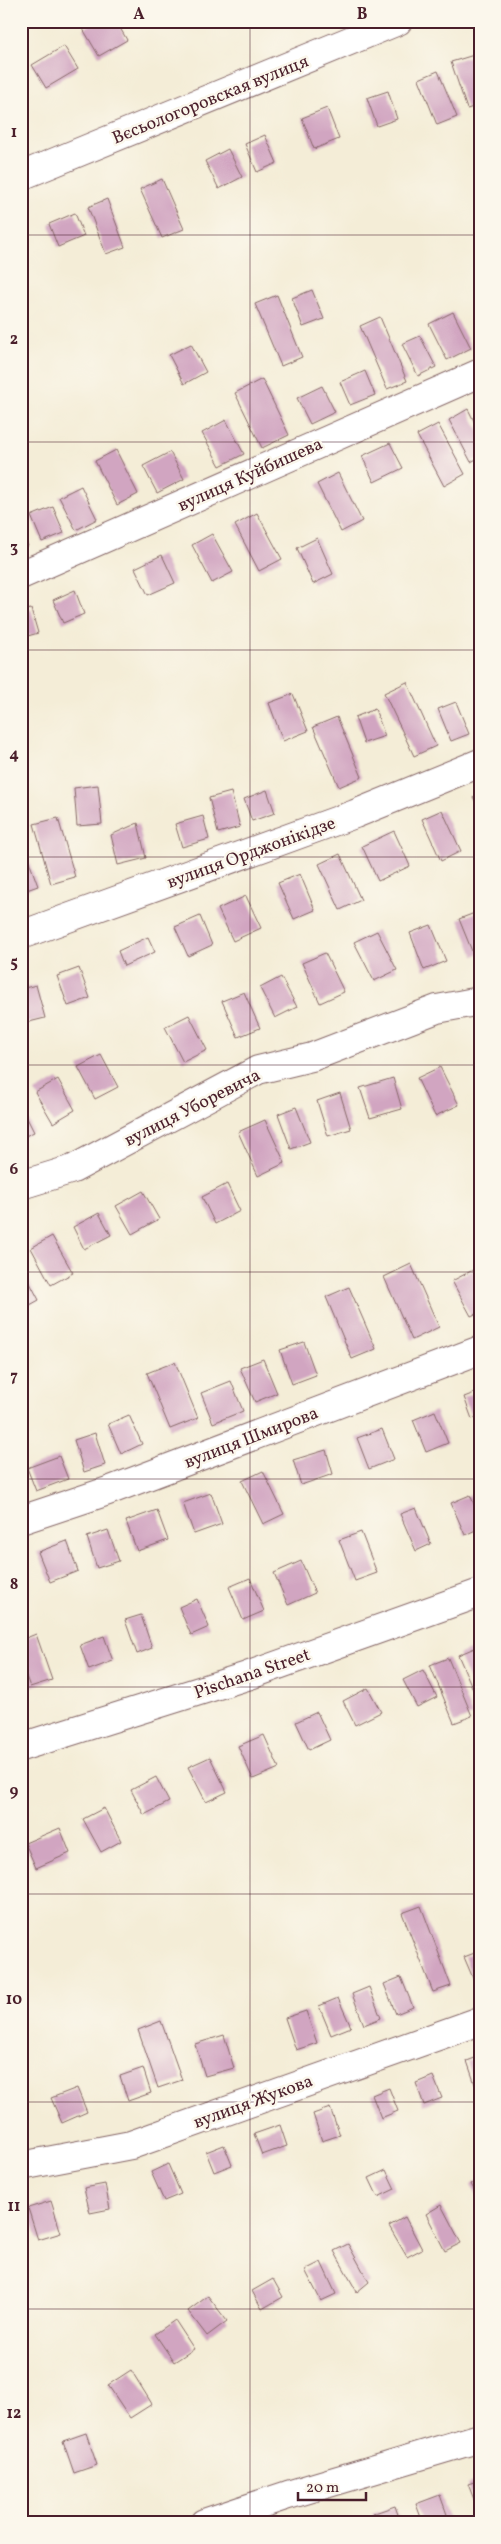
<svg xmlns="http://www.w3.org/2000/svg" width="501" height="2544" font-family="Vollkorn,serif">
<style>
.building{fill:#d1a5c1}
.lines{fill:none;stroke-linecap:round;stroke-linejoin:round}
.minor-casing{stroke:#866767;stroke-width:30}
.minor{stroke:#fff;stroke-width:28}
.grid{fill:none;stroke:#4a1f2b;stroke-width:1;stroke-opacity:0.55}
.labels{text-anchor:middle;stroke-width:5;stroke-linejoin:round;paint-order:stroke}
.street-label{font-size:18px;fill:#4a1f2b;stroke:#fbf7ec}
.neatline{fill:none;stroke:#4a1f2b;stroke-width:2}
.grid-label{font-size:16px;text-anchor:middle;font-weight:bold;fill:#4a1f2b}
</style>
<rect width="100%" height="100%" fill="#fbf7ec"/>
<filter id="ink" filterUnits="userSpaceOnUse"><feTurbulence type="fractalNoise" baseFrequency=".02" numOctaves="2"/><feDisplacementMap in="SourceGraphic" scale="10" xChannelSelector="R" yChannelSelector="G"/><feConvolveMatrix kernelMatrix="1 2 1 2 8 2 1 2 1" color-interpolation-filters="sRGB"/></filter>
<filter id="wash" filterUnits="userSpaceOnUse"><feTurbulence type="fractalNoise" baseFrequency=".0096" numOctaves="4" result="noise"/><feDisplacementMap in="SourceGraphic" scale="20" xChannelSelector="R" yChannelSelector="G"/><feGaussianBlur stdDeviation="1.12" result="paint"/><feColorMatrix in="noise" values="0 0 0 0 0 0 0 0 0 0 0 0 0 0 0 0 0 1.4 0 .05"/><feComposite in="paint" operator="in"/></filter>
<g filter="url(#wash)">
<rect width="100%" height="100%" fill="#f4edd7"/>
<g id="blocks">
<!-- building -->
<path class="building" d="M97 21H116L127 40 99 56 83 29Z
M64 46 78 69 46 88 32 65Z
M474 55 480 71V105L467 109 451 62Z
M438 71 457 117 437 125 419 79Z
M388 91 397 119 377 126 367 98Z
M327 108 339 139 314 149 302 118Z
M265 135 277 163 257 172 245 144Z
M228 149 242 177 219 189 205 161Z
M162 179 184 229 162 238 140 189Z
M107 199 125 247 106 254 88 207Z
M75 213 84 236 58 247 49 224Z
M312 290 324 319 303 327 292 298Z
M277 295 302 357 281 366 255 304Z
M453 312 471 348 447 360 429 324Z
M380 317 407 381 387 389 360 326Z
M420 336 436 367 418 376 402 344Z
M191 344 206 372 184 384 169 355Z
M365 371 375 395 350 405 340 382Z
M262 379 289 435 262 448 235 393Z
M322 386 335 412 310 424 297 398Z
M468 409 480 433V457L471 462 449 420Z
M226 420 244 454 220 466 202 433Z
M438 424 465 474 444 486 417 435Z
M390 443 403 468 374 482 362 456Z
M116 450 138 494 117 505 95 461Z
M170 452 184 479 157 493 143 466Z
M338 473 362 521 341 532 317 484Z
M81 486 97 519 76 530 59 497Z
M53 507 64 533 42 542 31 516Z
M257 513 282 559 259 571 235 525Z
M21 531 28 546 21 549Z
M212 534 233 572 212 583 192 545Z
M317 538 333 574 313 584 297 548Z
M162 555 175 583 148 595 135 568Z
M75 590 84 614 63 623 53 600Z
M31 609 38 633 21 638V611Z
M407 682 436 746 414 756 384 693Z
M293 694 308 731 283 741 269 703Z
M456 702 469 734 451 741 438 709Z
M375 709 385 736 364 743 355 717Z
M337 717 362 777 339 787 313 727Z
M98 785 102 824 77 826 74 788Z
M267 790 275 813 252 821 244 799Z
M231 792 240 827 218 833 209 798Z
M480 793V810L473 797Z
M442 810 461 851 441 861 422 819Z
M203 816 209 839 182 847 175 824Z
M58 818 75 877 51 884 34 824Z
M138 823 146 858 118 865 111 835Z
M394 831 410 866 378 881 362 846Z
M23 845 38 886 21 892V846Z
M340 854 361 900 340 910 319 864Z
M300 874 315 910 294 919 278 883Z
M246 896 261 928 233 941 218 909Z
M480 911V954L474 956 459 919Z
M200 916 212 945 188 956 175 927Z
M431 925 446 961 424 970 410 933Z
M377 931 397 970 374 981 354 942Z
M148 937 155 952 124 966 118 951Z
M325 953 344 992 320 1003 302 963Z
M79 968 90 998 68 1006 57 976Z
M281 977 297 1007 275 1018 260 988Z
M36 985 45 1018 21 1024V989Z
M244 992 260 1028 238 1037 222 1001Z
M189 1015 207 1050 183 1062 165 1027Z
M101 1055 118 1087 95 1099 78 1067Z
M440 1067 459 1105 435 1116 417 1078Z
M393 1078 402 1109 370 1118 360 1088Z
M58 1079 75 1110 53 1123 35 1092Z
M340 1093 351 1129 328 1136 317 1101Z
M21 1106 34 1132 21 1138Z
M296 1107 310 1142 291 1149 278 1114Z
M265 1120 285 1163 258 1176 238 1132Z
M227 1184 240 1211 215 1224 202 1197Z
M143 1191 159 1219 132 1234 116 1206Z
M99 1213 111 1235 84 1249 73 1227Z
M52 1236 73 1273 51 1285 31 1248Z
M411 1264 439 1327 412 1340 384 1277Z
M21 1266 39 1300 21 1310Z
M473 1270 480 1284V1312L471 1316 452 1281Z
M349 1287 376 1349 352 1359 326 1297Z
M304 1342 316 1375 292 1384 280 1350Z
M263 1359 277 1393 255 1402 240 1368Z
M175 1362 198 1418 170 1429 147 1373Z
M231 1381 243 1411 213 1423 201 1393Z
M480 1391V1416L472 1419 464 1397Z
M435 1411 448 1443 426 1452 413 1420Z
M129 1415 142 1444 121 1454 108 1424Z
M382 1429 394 1459 369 1469 357 1438Z
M95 1433 105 1465 84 1472 74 1440Z
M326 1450 333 1474 301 1485 293 1460Z
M59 1456 68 1479 36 1491 27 1468Z
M263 1471 284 1514 263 1524 242 1481Z
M211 1493 222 1524 194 1534 183 1503Z
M470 1495 480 1517V1528L465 1535 451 1503Z
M416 1508 431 1544 416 1551 400 1514Z
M157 1510 168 1540 137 1551 126 1521Z
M108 1530 119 1561 97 1568 87 1537Z
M361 1532 377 1573 355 1581 339 1540Z
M67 1541 78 1571 50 1582 38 1552Z
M301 1561 315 1593 288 1605 274 1573Z
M250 1578 264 1611 243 1620 229 1587Z
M197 1599 209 1627 191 1635 179 1607Z
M141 1615 152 1648 137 1654 125 1620Z
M36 1634 52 1680 30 1687 21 1663V1640Z
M104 1636 113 1661 89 1670 80 1645Z
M477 1647 480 1655V1705L458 1655Z
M448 1658 472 1716 454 1723 430 1665Z
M423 1670 437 1697 417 1707 403 1680Z
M368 1688 381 1712 355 1725 343 1701Z
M317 1712 330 1740 309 1750 296 1722Z
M264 1735 279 1768 253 1779 238 1746Z
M210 1757 227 1792 206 1802 188 1767Z
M156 1777 169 1802 144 1815 131 1790Z
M104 1808 121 1841 101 1852 83 1819Z
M60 1828 70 1853 36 1868 25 1843Z
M421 1906 451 1986 433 1992 402 1913Z
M480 1951V1989L478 1990 464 1957Z
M401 1977 413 2007 396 2014 384 1984Z
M369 1987 381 2018 364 2025 352 1994Z
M338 1998 351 2027 331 2035 319 2006Z
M306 2011 317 2043 296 2050 285 2018Z
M161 2021 182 2080 158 2088 138 2030Z
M224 2035 234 2068 205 2076 195 2044Z
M480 2056V2092L478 2093 467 2061Z
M143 2068 151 2093 128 2101 120 2076Z
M433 2076 442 2098 424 2105 416 2083Z
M77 2088 87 2112 62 2123 51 2098Z
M389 2088 398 2111 381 2118 372 2095Z
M330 2108 340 2135 322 2141 313 2114Z
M280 2125 287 2146 262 2155 254 2134Z
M224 2145 232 2165 214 2172 206 2152Z
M168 2164 181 2194 164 2201 151 2172Z
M386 2170 395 2189 378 2197 369 2178Z
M480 2179V2201L471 2184Z
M105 2184 110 2209 90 2213 84 2188Z
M51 2201 61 2233 38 2240 28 2208Z
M441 2205 461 2243 445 2251 426 2214Z
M405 2217 422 2249 407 2257 389 2226Z
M348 2244 369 2282 357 2292 334 2251Z
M321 2262 336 2294 321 2301 305 2270Z
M273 2279 283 2297 262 2309 252 2291Z
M208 2296 227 2321 207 2336 188 2311Z
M175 2320 194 2349 174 2362 155 2334Z
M131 2370 152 2404 130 2418 108 2385Z
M86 2433 97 2465 74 2473 63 2441Z
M480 2480V2515L468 2484Z
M440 2495 450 2523H423L416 2504Z
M395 2506 401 2523H375L372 2514Z"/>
</g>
</g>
<g filter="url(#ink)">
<use href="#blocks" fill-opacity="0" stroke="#866767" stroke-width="1"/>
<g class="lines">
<!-- minor casing -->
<g class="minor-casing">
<path id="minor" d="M21 176 398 21
M21 575 480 373
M21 935 355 814 480 763
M21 1185 73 1169 258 1070 312 1057 437 1009 480 1001
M21 1520 108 1491 480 1350
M21 1747 247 1676 480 1593
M21 2166 131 2145 480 2021
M204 2523 288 2495 480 2438"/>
</g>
<!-- minor -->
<use href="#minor" class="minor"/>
</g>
</g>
<!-- grid -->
<path class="grid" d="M250 21V2523M21 235H480M21 442H480M21 650H480M21 857H480M21 1065H480M21 1272H480M21 1479H480M21 1687H480M21 1894H480M21 2102H480M21 2309H480"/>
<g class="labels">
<!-- street labels -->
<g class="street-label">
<text transform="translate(210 99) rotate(-22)" y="6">Вєсьологоровская вулиця</text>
<text transform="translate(250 474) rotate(-24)" y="6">вулиця Куйбишева</text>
<text transform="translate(251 852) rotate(-20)" y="6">вулиця Орджонікідзе</text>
<text transform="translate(192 1107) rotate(-27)" y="6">вулиця Уборевича</text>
<text transform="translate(251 1437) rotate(-21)" y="6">вулиця Шмирова</text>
<text transform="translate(252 1673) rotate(-19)" y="6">Pischana Street</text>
<text transform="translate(253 2101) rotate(-20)" y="6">вулиця Жукова</text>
</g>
</g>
<!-- margin -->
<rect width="501" height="2544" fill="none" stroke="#fbf7ec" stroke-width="55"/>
<!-- scale -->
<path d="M298 2492v8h68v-8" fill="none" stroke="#4a1f2b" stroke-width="2.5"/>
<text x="306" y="2492" font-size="15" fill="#4a1f2b" stroke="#fbf7ec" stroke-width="4" paint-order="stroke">20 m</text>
<rect x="28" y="28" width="446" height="2488" class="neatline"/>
<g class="grid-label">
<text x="139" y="19">A</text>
<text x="362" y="19">B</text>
<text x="14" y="137">1</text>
<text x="14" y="344">2</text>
<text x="14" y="552">3</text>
<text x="14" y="759">4</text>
<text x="14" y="967">5</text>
<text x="14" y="1174">6</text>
<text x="14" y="1381">7</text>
<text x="14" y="1589">8</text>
<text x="14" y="1796">9</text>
<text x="14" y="2004">10</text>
<text x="14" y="2211">11</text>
<text x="14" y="2418">12</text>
</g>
</svg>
